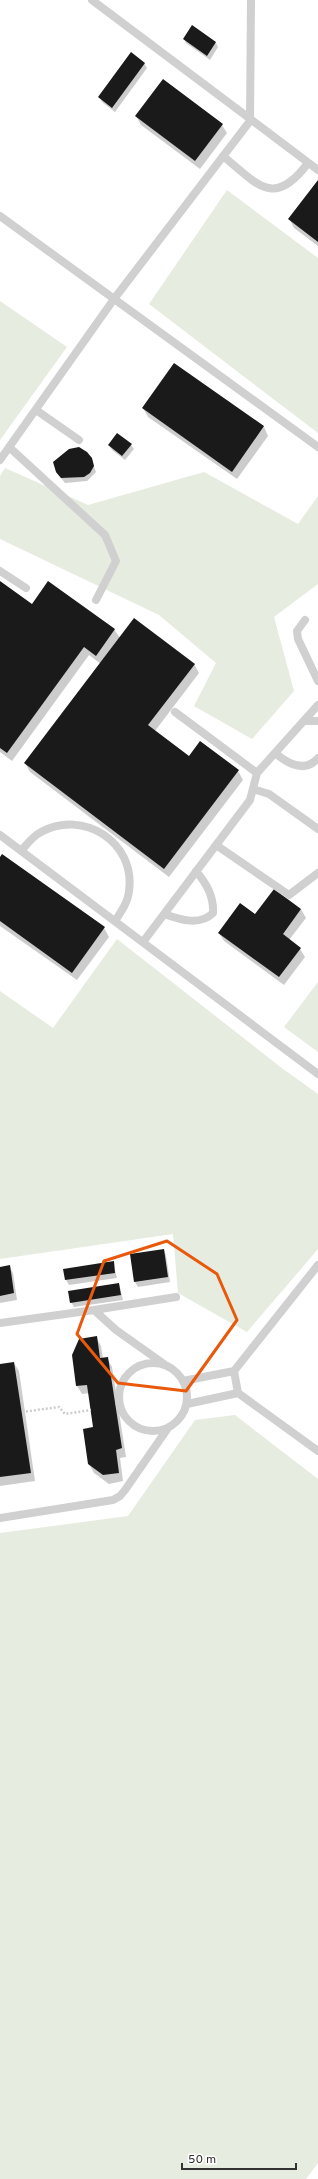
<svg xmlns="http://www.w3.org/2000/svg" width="318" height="2179" font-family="Overpass,sans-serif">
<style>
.green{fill:#e6ecdf}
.shadow{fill:#0003}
.building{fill:#1a1a1a}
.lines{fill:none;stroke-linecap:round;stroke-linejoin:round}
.path{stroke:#cdcdcd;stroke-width:2.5;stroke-dasharray:2 2;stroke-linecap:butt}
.service{stroke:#d0d0d0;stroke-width:8}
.marked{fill:none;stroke:#e8590c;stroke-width:3;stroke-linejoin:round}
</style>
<rect width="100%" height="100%" fill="#fff"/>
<!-- green -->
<path class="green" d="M227 190 318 258V433L149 304Z
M0 301 67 347 0 440Z
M5 468 88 505 204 472 298 524 318 496V584L274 617 294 691 252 739 194 706 216 663 159 615 0 539V476Z
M117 939 283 1069 318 1094V1249L247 1332 178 1293 173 1234 0 1259V991L53 1028Z
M318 982V1052L284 1027Z
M235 1415 318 1479V2163L306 2179H0V1533L128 1516 195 1420Z"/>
<!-- shadow -->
<path class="shadow" d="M193 26 216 43 218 47 210 60 186 43 184 39Z
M144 63 147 68 115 112 102 102 99 97Z
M136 116 222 125 227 133 200 169 141 125Z
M318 182V246L294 228 290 220Z
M174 364 264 427 268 436 237 479 148 417 143 408Z
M109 445H131L134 449 125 460 112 450Z
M91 458 96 472 87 481 65 483 56 472Z
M0 582 32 605 114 629 120 638 194 664 199 673 155 731 189 757 200 742 238 771 243 780 169 877 30 772 25 763 101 664 89 655 12 761 0 752Z
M0 859 104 928 109 937 77 980 0 926Z
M301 909 306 918 289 940 300 949 305 957 284 985 224 941 219 933 255 916Z
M164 1250 166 1255 170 1282 138 1287 135 1282 131 1255Z
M113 1262 117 1278 69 1285 66 1280 64 1270Z
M9 1266 13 1273 17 1300 0 1303V1268Z
M119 1284 123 1300 74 1307 71 1302Z
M96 1337 101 1346 103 1359 107 1358 112 1367 126 1457 120 1458 123 1481 109 1484 94 1473 89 1464 94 1428 90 1393 82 1394 77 1386 73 1355Z
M14 1363 19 1371 35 1481 0 1486V1365Z"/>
<!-- building -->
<path class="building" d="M192 25 216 42 207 56 183 39Z
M131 52 145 63 112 108 98 97Z
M163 79 223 124 195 161 135 116Z
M318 180V242L288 219Z
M174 363 264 426 232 472 142 408Z
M117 433 132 444 122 456 108 445Z
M79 447 87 452 92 458 94 466 90 473 84 477 61 478 56 472 53 462 69 449Z
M0 581 32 604 48 581 115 629 96 656 84 647 7 753 0 748Z
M134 618 195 664 148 725 189 756 200 741 239 770 164 869 24 763Z
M2 854 105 927 72 973 0 921V857Z
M274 889 301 909 283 934 301 948 279 977 218 933 240 903 255 914Z
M164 1249 168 1277 134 1282 130 1254Z
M114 1261 115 1273 65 1280 63 1269Z
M10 1265 14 1293 0 1296V1267Z
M119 1283 121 1295 70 1303 68 1291Z
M97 1336 100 1358 108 1357 122 1448 116 1450 119 1473 103 1475 88 1464 83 1429 93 1427 87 1385 76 1386 72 1355 79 1339Z
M14 1362 31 1473 0 1477V1364Z"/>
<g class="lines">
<!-- path -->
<path class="path" d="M22 1412 59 1407 65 1414 91 1410"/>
<!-- service -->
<path class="service" d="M92 0 318 170
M223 156C257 184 274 209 308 163
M0 216 318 447
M36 410 79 440
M9 447 105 535 116 561 96 600
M0 460 114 299 250 121 251 0
M0 571 26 588
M305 620 297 631 298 639 318 681
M175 712 257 773
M304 721H318
M275 753C288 764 305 773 318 758
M253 789 269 794 318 829
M0 835 318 1074
M216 845 289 895 318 873
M21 851C27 844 33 836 41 832 83 809 136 842 129 891 128 902 121 912 115 921
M164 914C181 920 200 926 213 913 214 896 206 883 196 871
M143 942 250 800 257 773 318 705
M318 1265 234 1371 238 1393 318 1451
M94 1310 176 1297
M0 1323 94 1310 116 1330 164 1364
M119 1397a34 34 0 1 1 68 0a34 34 0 1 1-68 0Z
M183 1381 234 1371
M187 1404 238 1393
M0 1518 113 1500 120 1496 125 1490 168 1428"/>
</g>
<!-- marked area -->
<path class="marked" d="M167 1241 217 1274 237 1320 186 1391 118 1383 77 1334 104 1261Z"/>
<!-- scale -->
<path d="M182 2163v6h114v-6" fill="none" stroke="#333333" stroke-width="2"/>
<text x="188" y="2163" font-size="12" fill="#333333" stroke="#ffffff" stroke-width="3" paint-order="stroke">50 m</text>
</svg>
